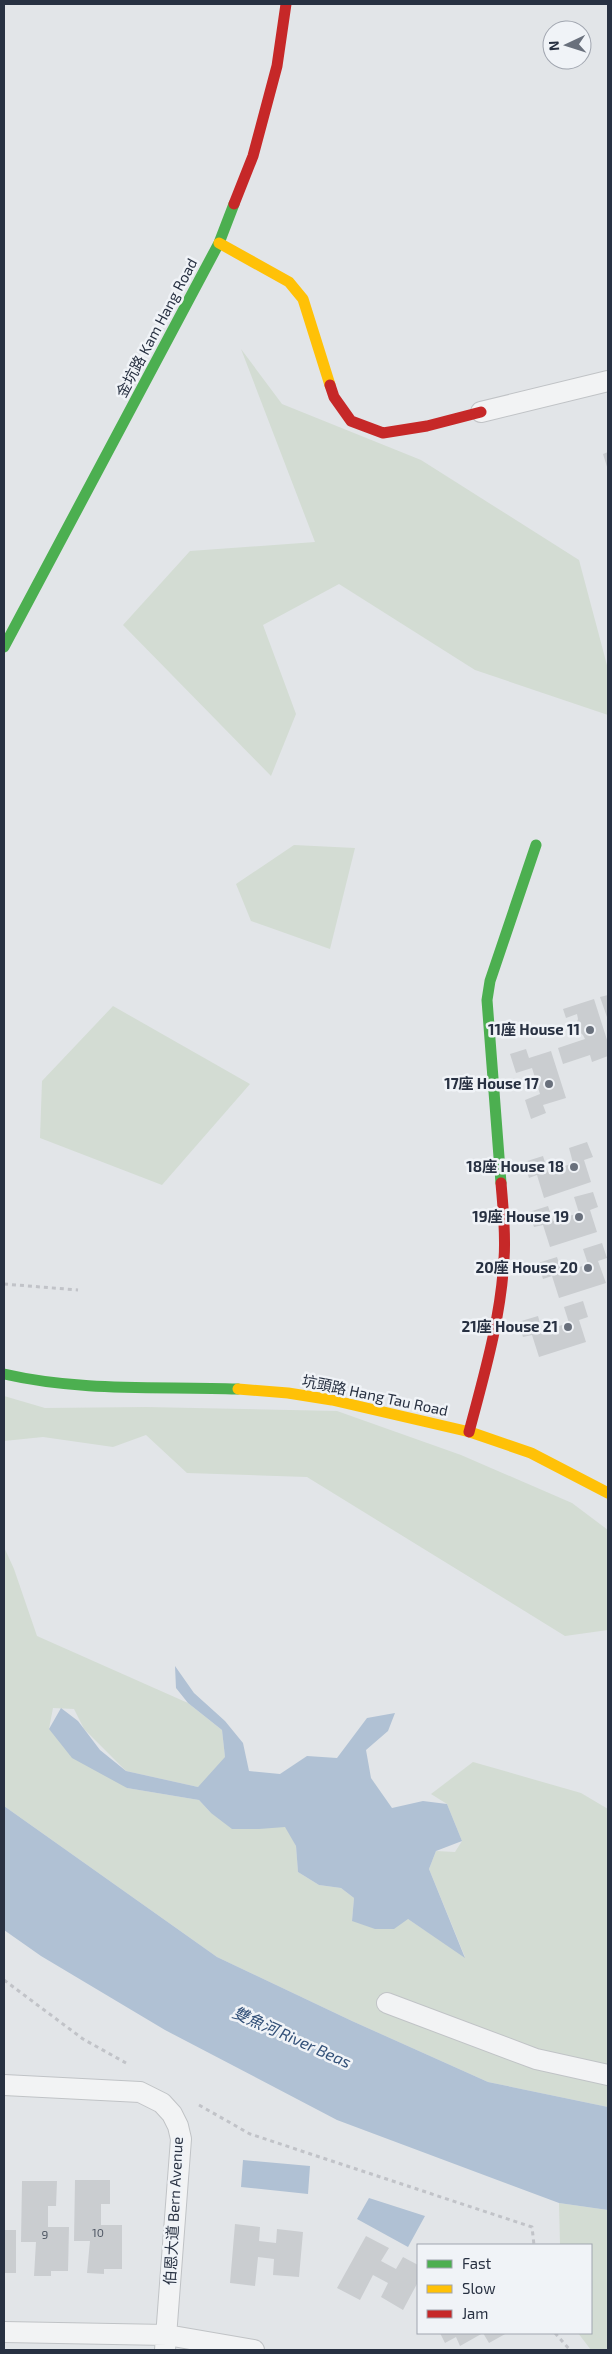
<svg xmlns="http://www.w3.org/2000/svg" width="612" height="2354" font-family="'Exo 2','Noto Sans SC',sans-serif">
<style>
.green{fill:#d3dcd3}
.water{fill:#b0c1d4}
.building{fill:#cacdd0}
.lines{fill:none;stroke-linecap:round;stroke-linejoin:round}
.lane-casing{stroke:#c0c3c6;stroke-width:22}
.path{stroke:#c1c3c8;stroke-width:3;stroke-dasharray:4 4;stroke-linecap:butt}
.lane{stroke:#f2f3f4;stroke-width:20}
.fast{stroke:#4caf50;stroke-width:11}
.slow{stroke:#ffc107;stroke-width:11}
.jam{stroke:#c62828;stroke-width:11}
.poi-dot{fill:#69707c;stroke:#f0f3f7;stroke-width:2}
.labels{text-anchor:middle;stroke-width:5;stroke-linejoin:round;paint-order:stroke}
.number-label{font-size:12px;fill:#515966}
.street-label{font-size:15px;fill:#283142;stroke:#f0f3f7}
.poi-label{font-size:15px;font-weight:bold;fill:#283142;stroke:#f0f3f7;text-anchor:end}
.water-label{font-size:16px;font-style:italic;fill:#314f77;stroke:#f0f3f7}
</style>
<rect width="100%" height="100%" fill="#e2e5e8"/>
<!-- green -->
<path class="green" d="M241 349 282 404 421 460 579 560 608 669V715L475 670 339 584 263 625 296 714 271 776 123 625 190 551 315 542Z
M294 845 355 848 330 949 251 921 236 884Z
M113 1006 250 1084 162 1185 40 1138 42 1081Z
M4 1396 45 1408 146 1407 337 1411 461 1455 572 1503 608 1530V1630L565 1636 307 1477 187 1473 146 1435 113 1447 43 1437 4 1441Z
M4 1547 14 1569 37 1636 188 1703 222 1730 225 1757 223 1771 198 1787 126 1771 84 1729 74 1709 53 1708 49 1729 127 1788 199 1800 211 1813 285 1818 296 1846 298 1872 319 1885 341 1888 354 1898 352 1921 408 1919 465 1957 429 1869 436 1851 455 1852 462 1841 447 1804 431 1794 473 1762 581 1793 608 1809V2107L488 2082 352 2021 217 1957 4 1806Z
M559 2203 608 2210V2350H591L578 2333H591V2245H560Z"/>
<!-- water -->
<path class="water" d="M175 1666 194 1693 225 1721 243 1743 249 1771 280 1774 307 1756 337 1758 367 1718 395 1713 388 1731 366 1750 371 1778 392 1808 423 1801 447 1804 462 1841 436 1851 429 1869 465 1958 408 1919 394 1929H375L352 1921 354 1898 341 1888 319 1885 298 1872 296 1846 285 1827 259 1829H232L211 1813 199 1800 127 1788 72 1758 49 1729 61 1708 78 1721 100 1750 126 1771 198 1787 225 1757 222 1730 188 1703 176 1688Z
M4 1806 217 1957 352 2021 488 2082 608 2107V2210L559 2203 337 2120 165 2030 41 1956 4 1930Z
M243 2160 310 2166 308 2194 241 2187Z
M369 2198 425 2216 408 2247 357 2219Z"/>
<!-- building -->
<path class="building" d="M608 452V470L603 454Z
M608 995V1020L600 997Z
M594 999 608 1043V1056L592 1062 590 1055 563 1064 558 1048 585 1039 583 1035 575 1028 578 1019 577 1014 566 1018 563 1009Z
M526 1049 529 1058 551 1051 566 1098 543 1105 546 1113 531 1119 525 1100 540 1094 532 1068 516 1073 510 1054Z
M587 1142 593 1157 584 1160 591 1182 544 1198 537 1175 529 1178 524 1162 543 1156 548 1172 573 1163 569 1148Z
M593 1192 598 1207 590 1210 597 1232 550 1247 543 1225 534 1227 529 1212 548 1206 553 1221 579 1213 574 1197Z
M602 1243 607 1258 598 1261 606 1283 559 1298 552 1276 543 1279 538 1263 557 1257 562 1273 588 1264 583 1249Z
M583 1301 588 1317 579 1320 586 1342 539 1357 532 1335 523 1337 518 1322 538 1316 542 1331 569 1323 564 1307Z
M75 2180H110V2204H101V2225H122V2269H104V2274L87 2273 90 2241H74Z
M22 2181H57L56 2206H48V2227H69L68 2271H51V2276H34L36 2242H21Z
M235 2224 260 2227 259 2241 276 2243 277 2229 303 2232 299 2277 273 2275 274 2259 258 2257 255 2286 230 2283Z
M4 2230H16V2273H4Z
M366 2236 389 2248 381 2261 396 2269 403 2257 418 2265V2282L403 2310 381 2297 388 2283 373 2275 360 2300 337 2288Z
M440 2333H507L489 2343 483 2333 460 2346 456 2337 445 2343Z"/>
<g class="lines">
<!-- lane casing -->
<g class="lane-casing">
<path id="lane" d="M481 412 608 381
M387 2003 536 2059 608 2075
M4 2085 140 2092 162 2103 172 2114 178 2126 181 2139 165 2350
M4 2332 167 2335 254 2350"/>
</g>
<!-- path -->
<path class="path" d="M4 1284 78 1290
M4 1980 83 2039 126 2063
M199 2105 250 2134 532 2227 534 2245
M555 2333 570 2350"/>
<!-- lane -->
<use href="#lane" class="lane"/>
<!-- fast -->
<path class="fast" d="M4 647 219 243 234 204
M501 1183 487 1000 490 981 536 845
M4 1374C82 1392 159 1386 238 1389"/>
<!-- slow -->
<path class="slow" d="M219 243 289 282 303 299 330 385
M238 1389 288 1393 332 1400 470 1432 531 1453 608 1493"/>
<!-- jam -->
<path class="jam" d="M234 204 253 156 277 66 286 4
M330 385 334 397 351 421 383 433 427 426 481 412
M469 1432C484 1375 501 1318 504 1259 506 1234 503 1208 501 1183"/>
</g>
<!-- markers -->
<g class="poi-dot">
<circle cx="590" cy="1030" r="5"/>
<circle cx="549" cy="1084" r="5"/>
<circle cx="574" cy="1167" r="5"/>
<circle cx="579" cy="1217" r="5"/>
<circle cx="588" cy="1268" r="5"/>
<circle cx="568" cy="1327" r="5"/>
</g>
<g class="labels">
<!-- number labels -->
<g class="number-label">
<text x="98" y="2237">10</text>
<text x="45" y="2239">9</text>
</g>
<!-- street labels -->
<g class="street-label">
<text transform="translate(157 328) rotate(-62)" y="5">金坑路 Kam Hang Road</text>
<text transform="translate(375 1396) rotate(12)" y="5">坑頭路 Hang Tau Road</text>
<text transform="translate(174 2211) rotate(-87)" y="5">伯恩大道 Bern Avenue</text>
</g>
<!-- poi labels -->
<g class="poi-label">
<text x="580" y="1035">11座 House 11</text>
<text x="539" y="1089">17座 House 17</text>
<text x="564" y="1172">18座 House 18</text>
<text x="569" y="1222">19座 House 19</text>
<text x="578" y="1273">20座 House 20</text>
<text x="558" y="1332">21座 House 21</text>
</g>
<!-- water labels -->
<g class="water-label">
<text transform="translate(292 2037) rotate(24)" y="6">雙魚河 River Beas</text>
</g>
</g>
<!-- border -->
<rect width="612" height="2354" fill="none" stroke="#283142" stroke-width="10"/>
<!-- legend -->
<rect x="417" y="2244" width="175" height="90" fill="#f0f3f7" stroke="#a0a5af"/>
<rect x="427" y="2260" width="25" height="8" fill="#4caf50" stroke="#a0a5af"/>
<text x="462" y="2269" font-size="15" fill="#283142">Fast</text>
<rect x="427" y="2285" width="25" height="8" fill="#ffc107" stroke="#a0a5af"/>
<text x="462" y="2294" font-size="15" fill="#283142">Slow</text>
<rect x="427" y="2310" width="25" height="8" fill="#c62828" stroke="#a0a5af"/>
<text x="462" y="2319" font-size="15" fill="#283142">Jam</text>
<!-- north arrow -->
<g transform="translate(567 45) rotate(266)"><circle r="24" fill="#f0f3f7" stroke="#a0a5af"/>
<path d="M0-4L9 19L0 12L-9 19Z" fill="#69707c"/>
<text y="-8" font-size="14" font-weight="bold" text-anchor="middle" fill="#283142">N</text>
</g>
</svg>
